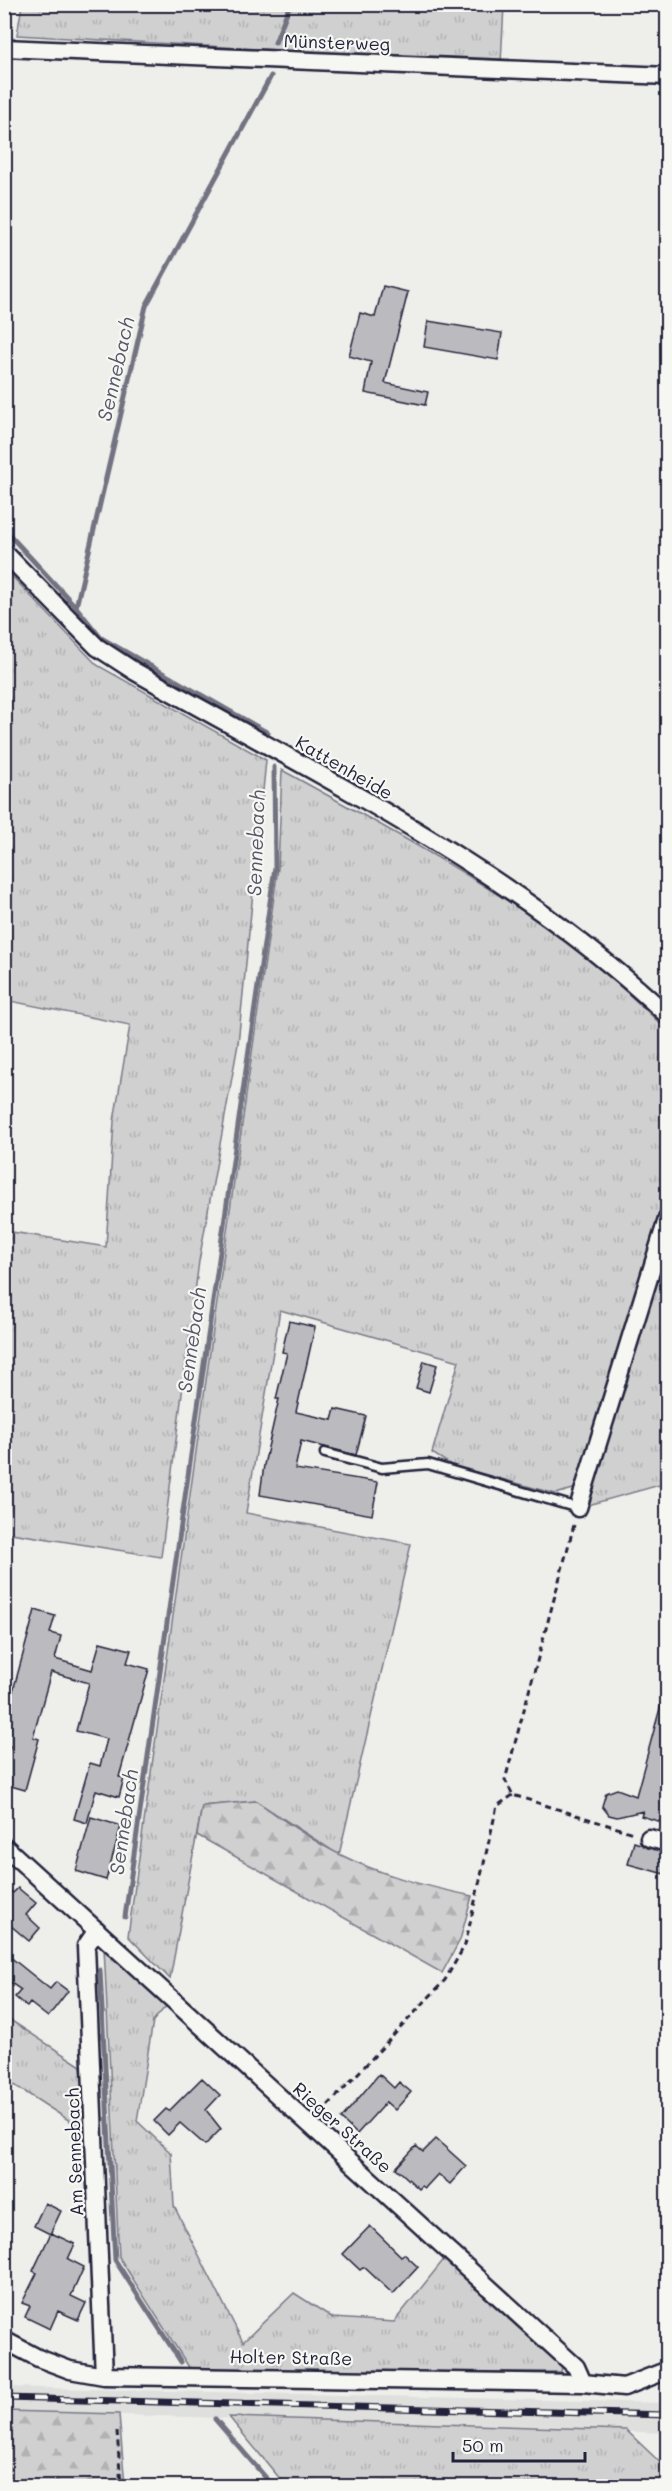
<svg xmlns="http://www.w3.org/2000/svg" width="672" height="2491" font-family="Mali,sans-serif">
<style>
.built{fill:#dfdfde}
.grass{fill:url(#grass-tufts);stroke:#797986;stroke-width:1.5}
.forest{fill:url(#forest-firs);stroke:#797986;stroke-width:1.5}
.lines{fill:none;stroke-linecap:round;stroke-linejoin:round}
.stream{stroke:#727281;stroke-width:5}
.building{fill:#bbbbbf;stroke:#22223b;stroke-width:1.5}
.service-casing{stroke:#22223b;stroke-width:13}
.minor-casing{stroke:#22223b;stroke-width:21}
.path{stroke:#22223b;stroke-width:3;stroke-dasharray:6 4.5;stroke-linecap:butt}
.service{stroke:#f6f6f2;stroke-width:8}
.minor{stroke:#f6f6f2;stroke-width:16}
.rail-casing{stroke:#22223b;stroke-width:7}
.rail{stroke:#f6f6f2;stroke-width:4.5;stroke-dasharray:14;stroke-linecap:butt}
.labels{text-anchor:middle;stroke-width:4.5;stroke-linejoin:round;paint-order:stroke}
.street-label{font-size:18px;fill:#22223b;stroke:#f6f6f2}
.water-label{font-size:20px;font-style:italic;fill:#575769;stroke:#f6f6f2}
</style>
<defs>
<pattern id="grass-tufts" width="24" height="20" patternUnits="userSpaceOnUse" patternTransform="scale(1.5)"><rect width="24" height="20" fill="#d0d0d1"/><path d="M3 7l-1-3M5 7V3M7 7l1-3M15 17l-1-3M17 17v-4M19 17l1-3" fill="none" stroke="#b2b2b4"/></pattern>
<pattern id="forest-firs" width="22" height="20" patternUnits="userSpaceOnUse" patternTransform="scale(1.5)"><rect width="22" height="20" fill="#d0d0d1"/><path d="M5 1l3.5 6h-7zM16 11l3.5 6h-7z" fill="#b2b2b4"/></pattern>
</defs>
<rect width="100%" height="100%" fill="#eeeeeb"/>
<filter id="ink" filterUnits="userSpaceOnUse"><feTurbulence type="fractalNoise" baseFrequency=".0167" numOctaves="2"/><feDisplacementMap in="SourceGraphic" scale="12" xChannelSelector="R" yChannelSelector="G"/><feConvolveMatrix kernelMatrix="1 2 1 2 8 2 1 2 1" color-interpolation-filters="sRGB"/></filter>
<g filter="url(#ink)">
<!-- built -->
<path class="built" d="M5 2387 667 2403 668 2433 5 2411Z"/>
<!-- grass -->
<path class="grass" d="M22 5H504L501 63 17 35Z
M4 568 97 665 266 760 238 1044 199 1261 161 1557 5 1532V1231L106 1247 114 1121 130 1025 5 1000Z
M282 770C379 824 478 876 568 943 603 969 635 1000 667 1030V1200L585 1476 573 1489 556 1494 451 1465 432 1453 459 1361 280 1310 246 1513 411 1544 339 1855 256 1801 202 1806 170 1979 128 1936 278 868Z
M667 1239V1483L588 1505Z
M104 1947 167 2005 153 2021 137 2121 171 2153 174 2206 243 2342 294 2293 333 2318 394 2322 445 2258 562 2367 561 2372H192L119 2257Z
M4 2016 81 2066 87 2132 5 2079Z
M229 2417 626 2430 667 2469V2486H286Z"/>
<!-- forest -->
<path class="forest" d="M256 1801C283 1819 311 1841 341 1855 383 1876 426 1886 472 1896L460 1940 442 1973 197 1835 202 1806Z
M5 2411 119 2414 125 2486H5Z"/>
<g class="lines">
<!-- stream -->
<path class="stream" d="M275 43 290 4
M4 529 76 607
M268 733 101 638 76 607 146 306 271 76
M125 1917 275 867 274 767
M100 1970 115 2260 181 2362
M215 2419 273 2486"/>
</g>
<!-- building -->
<path class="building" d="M383 286 408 292 385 383 428 392 425 405 365 393 371 362 349 356 360 313 375 317Z
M428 321 502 333 498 360 424 347Z
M289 1321 315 1327 296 1412 332 1420 335 1409 366 1416 356 1455 301 1441 295 1469 378 1482 372 1515 260 1495 264 1465 279 1399H276L287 1353 282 1352Z
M424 1361 437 1365 429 1392 416 1388Z
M35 1610 55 1616 50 1633 61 1636 55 1659 92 1670 100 1642 131 1650 127 1663 149 1669 119 1777 124 1778 119 1797 96 1790 87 1823 74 1819 90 1763 100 1766 107 1739 76 1731 89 1683 51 1672 33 1737 39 1739 25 1790 4 1784V1768L10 1746 4 1744V1724Z
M663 1697 668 1698V1824L641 1816 643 1811 617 1817 609 1815 602 1806 606 1793 617 1789 636 1796Z
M91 1817 121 1826 106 1880 76 1871Z
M634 1842 668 1853V1875L628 1864Z
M4 1885 13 1893 18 1888 36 1903 26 1915 40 1928 29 1941 4 1920Z
M4 1952 50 1989 56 1982 68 1991 48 2017 30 2003 27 2007 15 1997 21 1990 4 1978Z
M379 2074 394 2088 399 2082 411 2092 395 2110 386 2102 357 2134 341 2119Z
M202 2078 220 2095 206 2110 221 2129 205 2145 180 2123 168 2135 154 2121 166 2109 169 2111Z
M436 2139 466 2166 450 2184 438 2174 425 2188 422 2186 419 2189 396 2168 416 2146 423 2152Z
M45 2203 61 2211 50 2234 34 2226Z
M370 2226 401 2256 404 2254 418 2267 393 2294 364 2267 360 2270 343 2254Z
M51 2233 75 2244 68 2259 84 2267 71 2296 86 2303 78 2320 58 2311 50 2329 25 2317 30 2306 22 2303 37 2273 33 2271Z"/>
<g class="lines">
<!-- service casing -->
<g class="service-casing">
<path id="service" d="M325 1453 382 1468 428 1464 578 1508"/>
</g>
<!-- minor casing -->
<g class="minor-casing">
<path id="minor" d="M4 48 668 76
M4 552 97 647 134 671C317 775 514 870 668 1016
M578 1508 668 1216
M649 1838 668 1843
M4 1846 576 2367 583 2383
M97 1930 86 1946 104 2376
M4 2340 38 2358 70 2370 104 2376 583 2383 624 2387 668 2370"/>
</g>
<!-- path -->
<path class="path" d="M574 1525 505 1780 513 1795 633 1833
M321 2113 445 1980 465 1945 497 1806 513 1795
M117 2431 121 2486"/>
<!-- service -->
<use href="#service" class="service"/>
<!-- minor -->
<use href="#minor" class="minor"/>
<!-- rail casing -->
<g class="rail-casing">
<path id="rail" d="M4 2398 668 2415"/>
</g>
<!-- rail -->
<use href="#rail" class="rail"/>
</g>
</g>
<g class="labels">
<!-- street labels -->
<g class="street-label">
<text transform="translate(337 43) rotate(2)" y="6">Münsterweg</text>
<text transform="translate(344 768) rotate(30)" y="6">Kattenheide</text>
<text transform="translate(342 2128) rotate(42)" y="6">Rieger Straße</text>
<text transform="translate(75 2152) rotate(-92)" y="6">Am Sennebach</text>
<text transform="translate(291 2358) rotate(1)" y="6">Holter Straße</text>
</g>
<!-- water labels -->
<g class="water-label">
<text transform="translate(116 369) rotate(-77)" y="7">Sennebach</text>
<text transform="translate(256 843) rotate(-88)" y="7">Sennebach</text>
<text transform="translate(192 1340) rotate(-82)" y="7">Sennebach</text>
<text transform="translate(124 1822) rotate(-82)" y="7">Sennebach</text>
</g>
</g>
<!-- margin -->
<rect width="672" height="2491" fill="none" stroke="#f6f6f2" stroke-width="24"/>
<rect x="12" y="12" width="648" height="2467" fill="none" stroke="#22223b" stroke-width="2" filter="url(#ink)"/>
<!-- scale -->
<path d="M453 2452v9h132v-9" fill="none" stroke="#22223b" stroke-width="3"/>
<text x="462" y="2452" font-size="18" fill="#22223b" stroke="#f6f6f2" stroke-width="4.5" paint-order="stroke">50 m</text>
</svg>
